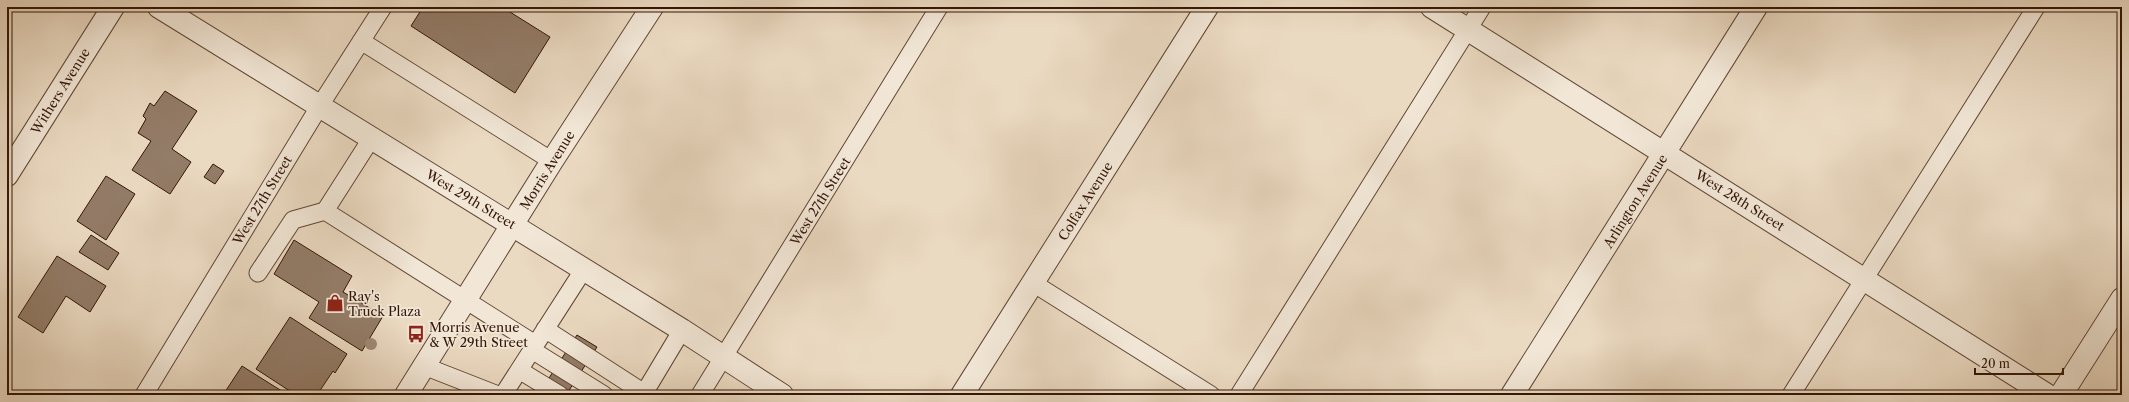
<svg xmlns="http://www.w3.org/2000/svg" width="2129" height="402" font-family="'Libre Caslon Text',serif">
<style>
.building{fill:#937c68;stroke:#331607}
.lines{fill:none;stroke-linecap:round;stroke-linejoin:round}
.service-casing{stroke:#614736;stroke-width:19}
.minor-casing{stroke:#614736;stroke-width:24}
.tertiary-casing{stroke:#614736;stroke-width:24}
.service{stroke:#f2e7d7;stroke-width:17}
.minor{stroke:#f2e7d7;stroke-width:22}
.tertiary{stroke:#f2e7d7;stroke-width:22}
.tree{fill:#9f8975}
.labels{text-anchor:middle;stroke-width:3.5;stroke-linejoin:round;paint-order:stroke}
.street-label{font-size:13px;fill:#331607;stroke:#f2e7d7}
.poi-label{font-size:13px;fill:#331607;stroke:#f2e7d7;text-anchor:start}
</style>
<rect width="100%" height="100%" fill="#ebdac2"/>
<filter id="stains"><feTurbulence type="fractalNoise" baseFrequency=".005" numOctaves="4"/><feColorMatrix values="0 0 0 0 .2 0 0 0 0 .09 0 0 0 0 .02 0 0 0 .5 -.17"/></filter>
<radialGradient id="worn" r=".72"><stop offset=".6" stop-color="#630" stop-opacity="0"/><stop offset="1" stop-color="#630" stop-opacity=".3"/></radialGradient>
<!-- building -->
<path class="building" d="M423 7H502L550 37 515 93 411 26Z
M165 91 197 111 172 149 191 162 170 194 132 170 151 141 138 133 146 119 143 116 150 103 154 106Z
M213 164 224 171 215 184 204 177Z
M106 176 135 194 106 240 77 221Z
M91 235 119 253 108 270 79 252Z
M294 240 352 276 343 292 383 316 362 351 309 318 319 302 274 274Z
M57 256 106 286 90 312 66 296 43 333 18 317Z
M290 317 347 354 335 373 333 371 317 395H296L256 369Z
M577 335 597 347 566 395H538Z
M242 366 288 395H223Z"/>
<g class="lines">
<!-- service casing -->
<g class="service-casing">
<path id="service" d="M361 41 552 161
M371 139 325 211 535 344
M258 273 293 220 325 211
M1033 283 1211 395
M545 329 644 393
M532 350 604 395
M424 366 498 395
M519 370 560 395
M144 395 319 107 383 7
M503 395 584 269
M643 395 682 330
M700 395 939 7
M1239 395 1482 7
M1791 395 2036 7"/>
</g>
<!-- minor casing -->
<g class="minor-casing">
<path id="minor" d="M1432 7 2047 395
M7 175 113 7
M406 395 552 161 652 7
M962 395 1207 7
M1512 395 1756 7
M2061 395 2122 299"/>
</g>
<!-- tertiary casing -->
<g class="tertiary-casing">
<path id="tertiary" d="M159 7 682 330 782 395"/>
</g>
<!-- service -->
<use href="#service" class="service"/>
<!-- minor -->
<use href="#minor" class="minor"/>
<!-- tertiary -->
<use href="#tertiary" class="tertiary"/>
</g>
<!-- trees -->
<circle class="tree" cx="371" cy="344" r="6"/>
<!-- icons -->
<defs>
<g id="shop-bare" transform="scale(1.38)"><path d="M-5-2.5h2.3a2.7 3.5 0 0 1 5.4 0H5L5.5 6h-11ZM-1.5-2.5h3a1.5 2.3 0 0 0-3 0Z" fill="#8f2418" stroke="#f2e7d7" stroke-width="2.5" paint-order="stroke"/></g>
<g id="bus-bare" transform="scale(1.38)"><path d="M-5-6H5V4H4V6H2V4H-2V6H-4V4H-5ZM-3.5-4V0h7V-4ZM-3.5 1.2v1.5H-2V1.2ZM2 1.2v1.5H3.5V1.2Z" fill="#8f2418" stroke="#f2e7d7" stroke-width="2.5" paint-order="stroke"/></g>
</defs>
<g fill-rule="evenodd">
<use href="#shop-bare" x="335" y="303"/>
<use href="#bus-bare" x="416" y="334"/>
</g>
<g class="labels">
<!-- street labels -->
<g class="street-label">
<text transform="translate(60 91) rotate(-58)" y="5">Withers Avenue</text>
<text transform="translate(547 170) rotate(-58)" y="5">Morris Avenue</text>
<text transform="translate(471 199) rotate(31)" y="5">West 29th Street</text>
<text transform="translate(262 200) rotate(-59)" y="5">West 27th Street</text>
<text transform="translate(1740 200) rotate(32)" y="5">West 28th Street</text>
<text transform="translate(820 201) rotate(-58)" y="5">West 27th Street</text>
<text transform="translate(1085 201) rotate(-58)" y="5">Colfax Avenue</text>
<text transform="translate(1635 201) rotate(-58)" y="5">Arlington Avenue</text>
</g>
<!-- poi labels -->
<g class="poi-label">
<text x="348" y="301">Ray's<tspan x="348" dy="15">Truck Plaza</tspan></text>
<text x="429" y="332">Morris Avenue<tspan x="429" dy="15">&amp; W 29th Street</tspan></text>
</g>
</g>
<!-- margin -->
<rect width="2129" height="402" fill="none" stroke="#ebdac2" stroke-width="24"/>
<rect x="8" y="8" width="2113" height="386" fill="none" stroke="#331607" stroke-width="2"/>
<rect x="12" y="12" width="2105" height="378" fill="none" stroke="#331607"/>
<!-- scale -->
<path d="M1975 368v6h88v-6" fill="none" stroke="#331607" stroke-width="2"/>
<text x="1981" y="368" font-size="12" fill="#331607" stroke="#f2e7d7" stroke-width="3" paint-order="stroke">20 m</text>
<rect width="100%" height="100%" filter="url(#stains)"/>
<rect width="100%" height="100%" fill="url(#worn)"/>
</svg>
